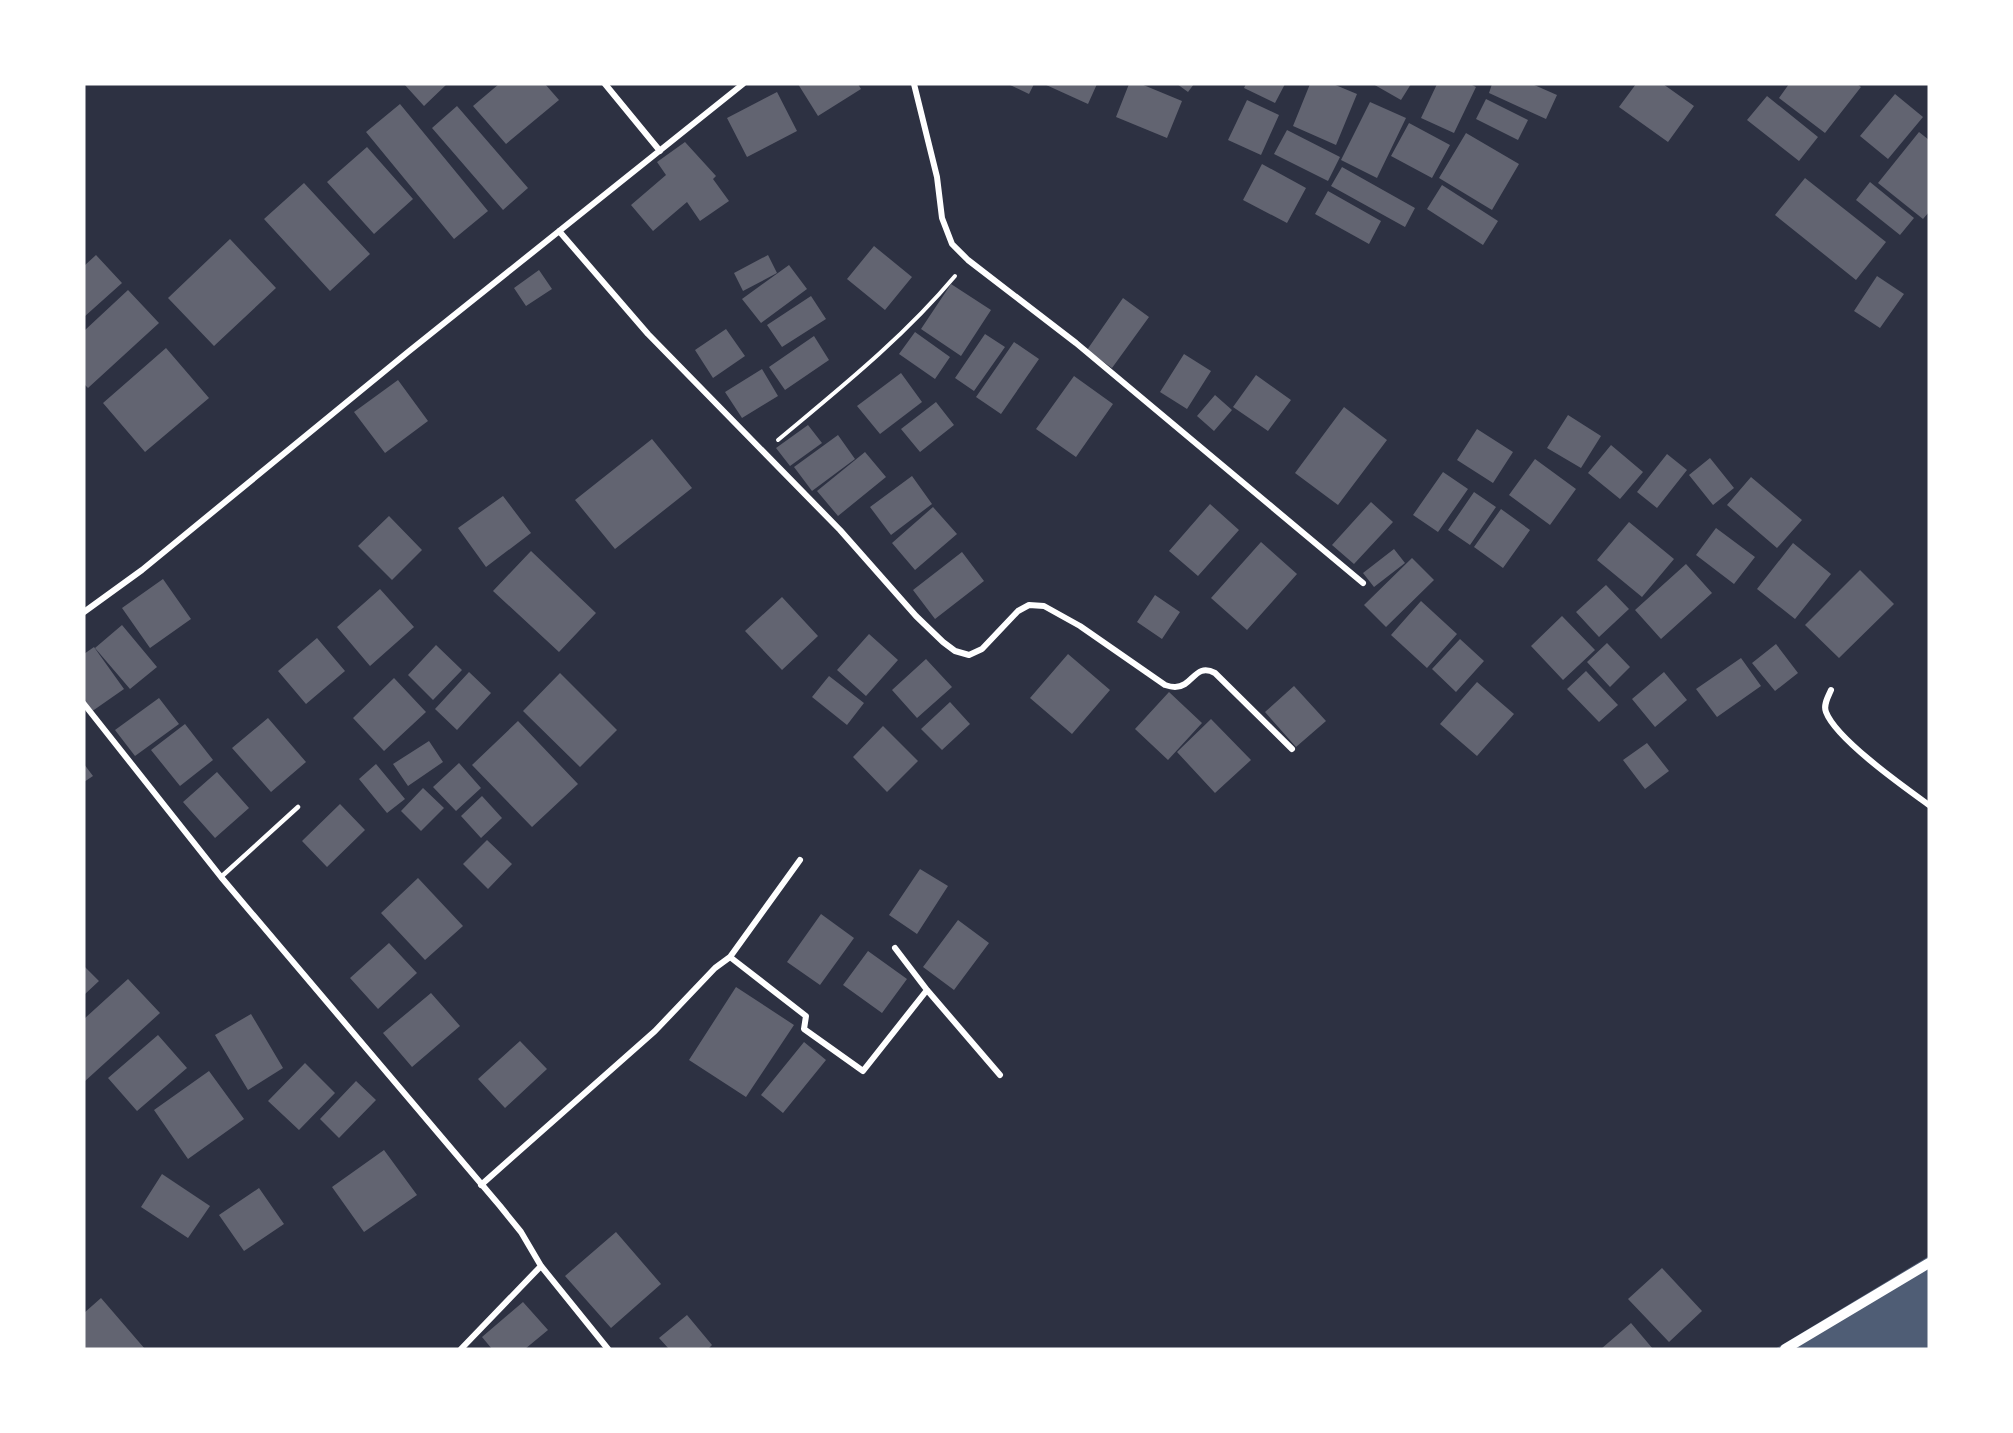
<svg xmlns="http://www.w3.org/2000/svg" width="2013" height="1433" font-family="'Open Sans',sans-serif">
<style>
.water{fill:#4f5d75}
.building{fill:#626471}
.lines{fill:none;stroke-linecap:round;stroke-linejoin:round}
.path{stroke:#fff;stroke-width:4}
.service{stroke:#fff;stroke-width:4.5}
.minor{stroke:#fff;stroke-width:6}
.tertiary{stroke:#fff;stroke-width:10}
</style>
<rect width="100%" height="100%" fill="#2d3142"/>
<!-- water -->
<path class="water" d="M1929 1256V1349H1775Z"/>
<!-- building -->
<path class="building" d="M404 84H447L424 106Z
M499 84H545L559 100 506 144 473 106Z
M798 84H858L861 89 818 116Z
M1008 84H1034L1029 94Z
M1044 84H1097L1088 104Z
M1129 84H1141L1182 101 1167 138 1116 117Z
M1177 84H1194L1188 92Z
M1246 84H1285L1275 103 1244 88Z
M1310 84H1333L1357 94 1336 145 1293 126Z
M1373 84H1411L1401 100Z
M1437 84H1470L1476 87 1454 133 1421 118Z
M1492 84H1532L1557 95 1546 119 1489 93Z
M1636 84H1663L1694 106 1668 142 1619 107Z
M1789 84H1857L1861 87 1825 133 1779 98Z
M777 92 797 131 747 157 727 118Z
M1895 94 1923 117 1888 159 1860 136Z
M1767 96 1818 137 1799 161 1747 120Z
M1486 99 1528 120 1518 140 1476 119Z
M1247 100 1279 115 1261 155 1228 140Z
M1370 102 1406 118 1377 178 1341 160Z
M400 104 488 211 454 239 366 132Z
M457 106 528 188 503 210 432 128Z
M1409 123 1450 145 1432 178 1391 156Z
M1287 130 1340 157 1328 181 1274 154Z
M1919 132 1929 140V212L1923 219 1878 183Z
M1466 133 1519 164 1492 210 1439 178Z
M685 142 716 176 713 179 729 201 700 221 687 202 653 231 631 205 666 175 657 162Z
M367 147 413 199 374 234 327 182Z
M1262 164 1306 188 1287 223 1243 200Z
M1342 167 1415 208 1405 227 1331 186Z
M1805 178 1886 242 1856 280 1775 215Z
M1870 182 1914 218 1900 235 1856 200Z
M304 183 370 254 330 291 264 219Z
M1442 185 1498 221 1483 245 1427 209Z
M1328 191 1381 221 1369 244 1315 214Z
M230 239 276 288 214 346 168 298Z
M874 246 912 277 885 310 847 279Z
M96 255 122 283 84 317V266Z
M768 255 777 273 743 291 734 273Z
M789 265 807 289 761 323 742 299Z
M539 270 552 289 526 306 514 288Z
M1877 276 1904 294 1880 328 1854 311Z
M951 284 991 310 961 356 921 329Z
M128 290 159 323 88 388 84 384V331Z
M811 296 826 319 782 347 767 325Z
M1123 298 1149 317 1112 368 1087 350Z
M726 329 745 356 713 378 695 350Z
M915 332 950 357 935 379 899 354Z
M985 334 1005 347 974 391 955 378Z
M814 336 829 360 785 390 769 367Z
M1014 342 1039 359 1001 414 976 397Z
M166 348 209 398 145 452 103 403Z
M1184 354 1211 371 1187 409 1160 392Z
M762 369 778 396 742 418 725 392Z
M901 373 922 402 880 434 857 406Z
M1256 375 1291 400 1268 431 1233 407Z
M1074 376 1113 404 1076 457 1036 429Z
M398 380 428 421 385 453 354 412Z
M1215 395 1232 410 1214 431 1197 416Z
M936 402 954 425 920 452 901 429Z
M1344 407 1387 440 1338 505 1295 473Z
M1568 415 1601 436 1581 468 1547 448Z
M808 425 822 443 790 466 776 448Z
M1477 429 1513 452 1493 483 1457 460Z
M838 435 855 459 812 491 794 467Z
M652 439 692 488 615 549 575 500Z
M1611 445 1643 472 1620 499 1588 473Z
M865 452 886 477 838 516 817 491Z
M1667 454 1687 470 1657 508 1637 492Z
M1710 458 1734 488 1713 505 1689 475Z
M1535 459 1576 489 1550 525 1509 495Z
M1443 472 1468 489 1438 532 1413 515Z
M912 476 932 504 891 535 870 507Z
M1751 477 1802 520 1777 548 1727 505Z
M1474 492 1496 507 1470 545 1448 530Z
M503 496 531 533 486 567 458 528Z
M1371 502 1393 522 1354 564 1332 545Z
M1210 504 1239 530 1198 576 1169 551Z
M933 507 957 534 915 570 892 543Z
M1501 509 1530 530 1503 568 1474 547Z
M389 516 422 550 392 580 358 546Z
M1629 522 1674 559 1642 597 1597 560Z
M1716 528 1755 557 1734 584 1696 555Z
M1261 542 1297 574 1247 630 1211 598Z
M1793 543 1831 574 1795 619 1757 589Z
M1394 549 1405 563 1374 587 1363 573Z
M531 551 596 613 559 652 493 591Z
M962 552 984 581 935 619 913 590Z
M1412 558 1434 580 1386 627 1364 605Z
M1686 564 1712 593 1661 639 1635 610Z
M1860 570 1894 604 1839 658 1805 625Z
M163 579 191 619 150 648 122 608Z
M1606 585 1629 609 1599 637 1576 612Z
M380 589 414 627 370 666 337 627Z
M1155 595 1180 612 1162 639 1137 622Z
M782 597 818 636 782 670 745 631Z
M1421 601 1457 634 1427 668 1391 635Z
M1562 616 1595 650 1563 680 1531 646Z
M122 625 157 667 130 689 95 648Z
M869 634 898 660 866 696 837 670Z
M317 638 345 671 306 704 278 671Z
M1460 639 1484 661 1456 692 1432 669Z
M1607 643 1630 667 1610 687 1587 662Z
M1776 644 1798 673 1775 691 1752 663Z
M436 645 462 670 433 700 408 675Z
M94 647 124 689 91 712 84 703V654Z
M1068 654 1110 690 1072 734 1030 698Z
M1741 658 1761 686 1717 717 1696 689Z
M926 659 952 687 917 718 892 690Z
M1586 671 1618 705 1599 722 1567 689Z
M469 672 491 693 457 730 435 709Z
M1664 672 1687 700 1655 727 1632 699Z
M560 673 617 730 580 767 523 711Z
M829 676 864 703 847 725 812 697Z
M394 678 426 712 384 751 353 718Z
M1477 682 1514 714 1477 756 1440 724Z
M1294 686 1326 721 1296 747 1265 712Z
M1169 692 1202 723 1168 760 1135 729Z
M159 698 179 724 135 756 115 730Z
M950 702 970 724 942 750 921 729Z
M268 718 306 762 271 792 232 748Z
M1211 719 1251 760 1215 793 1177 752Z
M518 721 578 784 532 827 472 765Z
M185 724 213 760 180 786 151 750Z
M883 726 918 761 887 792 853 757Z
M429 741 443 762 408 786 393 764Z
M1647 743 1669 771 1645 789 1623 760Z
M459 763 481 788 456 811 433 787Z
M84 764 93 776 84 782Z
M376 764 405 799 387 813 359 779Z
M217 772 249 808 215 838 183 802Z
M423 788 444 808 421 831 401 811Z
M482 796 502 818 481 838 461 816Z
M340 804 365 830 327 867 302 841Z
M487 840 512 864 488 889 463 864Z
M920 869 948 886 917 934 889 915Z
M418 878 463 926 425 960 381 913Z
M821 914 854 938 820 985 787 962Z
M958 920 989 943 954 990 923 967Z
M389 943 417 973 378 1009 350 978Z
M868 951 907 979 882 1013 843 985Z
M84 966 99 981 84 995Z
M128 979 160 1013 84 1082V1019Z
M736 987 794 1025 746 1097 689 1060Z
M431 993 460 1026 412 1067 383 1033Z
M251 1014 283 1068 248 1090 215 1035Z
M158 1035 187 1068 137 1111 108 1078Z
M520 1041 547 1069 505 1108 478 1079Z
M804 1042 826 1060 783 1113 761 1095Z
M305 1063 335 1093 299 1130 268 1101Z
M209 1071 244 1119 188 1159 154 1110Z
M356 1081 376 1100 339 1138 320 1119Z
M384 1150 417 1195 364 1232 332 1187Z
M162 1174 210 1206 188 1238 141 1207Z
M259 1188 284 1224 244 1251 219 1215Z
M616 1232 661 1284 611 1328 565 1276Z
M1662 1268 1702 1311 1669 1342 1628 1299Z
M101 1298 145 1349H84V1313Z
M523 1302 548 1330 525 1349H492L482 1337Z
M687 1315 712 1345 708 1349H669L659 1338Z
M1631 1323 1653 1349H1601Z"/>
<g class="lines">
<!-- path -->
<path class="path" d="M778 440C839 389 903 338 955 276"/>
<!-- service -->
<path class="service" d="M221 877 298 807"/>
<!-- minor -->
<path class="minor" d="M605 84 660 151
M914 84 937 177 942 218 952 244 968 260 1076 343 1363 583
M559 231 648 334 840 530 916 616 943 642 955 651 969 655 982 649 1018 611 1029 605 1044 606 1080 626 1165 685C1168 686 1171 687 1175 687 1193 687 1195 662 1215 673L1292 749
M84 612 142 570 408 352 743 84
M1831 690C1828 697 1823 705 1826 712 1836 739 1904 787 1929 805
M84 704 221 877 500 1206 521 1232 541 1266 608 1349
M895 948 927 990 1000 1075
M730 957 800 860
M481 1185 655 1031 715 968 730 957 806 1016 804 1029 863 1071 927 990
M461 1349 541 1266"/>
<!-- tertiary -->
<path class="tertiary" d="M1785 1349 1929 1263"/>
</g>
<!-- border -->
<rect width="2013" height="1433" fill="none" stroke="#ffffff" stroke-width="171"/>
</svg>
